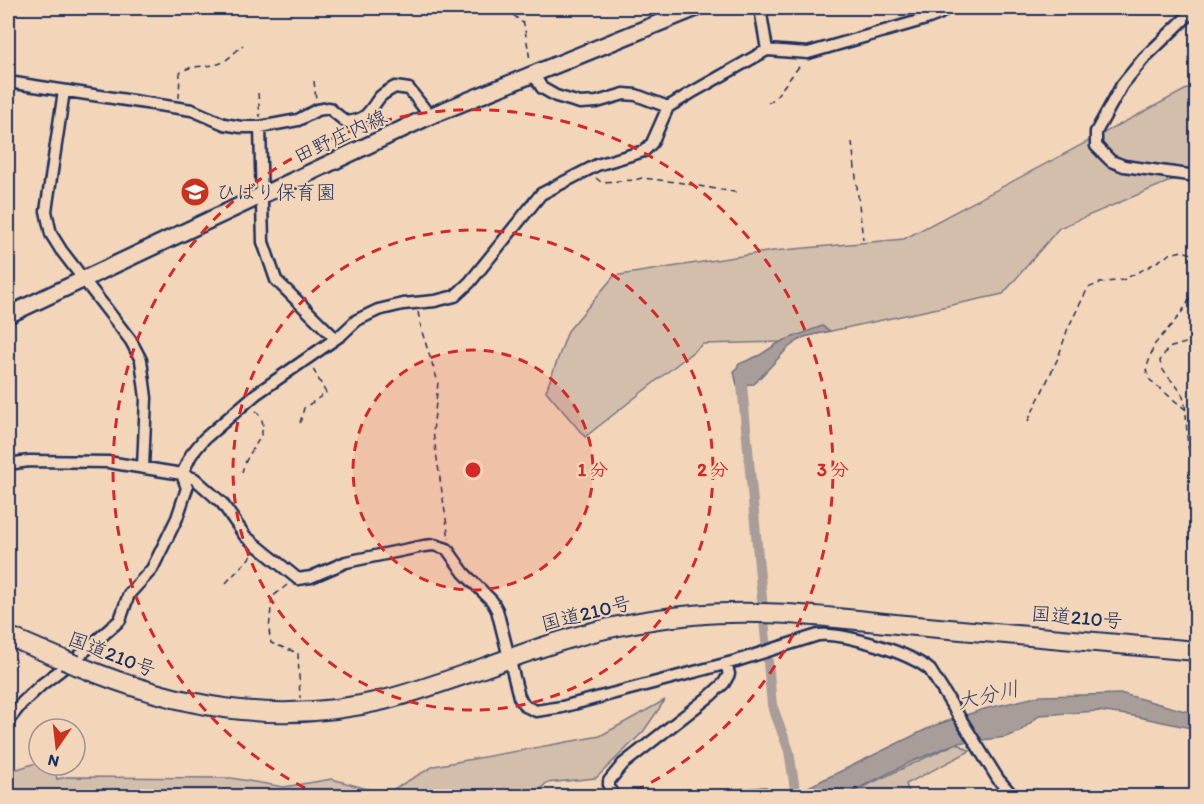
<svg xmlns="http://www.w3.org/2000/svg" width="1204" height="804" font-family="Itim,'Klee One',sans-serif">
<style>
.green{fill:#d3beac;stroke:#777685;stroke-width:1.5}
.water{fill:#a99d9a;stroke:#707182;stroke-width:1.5}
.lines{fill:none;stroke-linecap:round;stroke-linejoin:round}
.canal{stroke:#a99d9a;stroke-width:10}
.minor-casing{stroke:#1b2f5e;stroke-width:15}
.secondary-casing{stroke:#1b2f5e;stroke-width:20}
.trunk-casing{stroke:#1b2f5e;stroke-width:22}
.path{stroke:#1b2f5e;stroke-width:1.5;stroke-dasharray:6 4.5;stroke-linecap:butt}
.minor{stroke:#f3d6b9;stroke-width:10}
.secondary{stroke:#f3d6b9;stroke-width:15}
.trunk{stroke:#f3d6b9;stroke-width:18}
.trunk-bridge-casing{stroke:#1b2f5e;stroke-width:22;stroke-linecap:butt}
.trunk-bridge{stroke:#f3d6b9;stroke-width:18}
.ring{fill:none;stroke:#d62828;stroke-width:3;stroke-dasharray:10 8}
.labels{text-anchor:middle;stroke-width:4.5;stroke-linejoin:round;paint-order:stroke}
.street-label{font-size:20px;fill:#1b2f5e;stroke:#f3d6b9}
.poi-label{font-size:20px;fill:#1b2f5e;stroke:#f3d6b9;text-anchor:start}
.water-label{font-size:21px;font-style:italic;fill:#37456a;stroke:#f3d6b9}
.centre{fill:#d62828;stroke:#f3d6b9;stroke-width:3}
.ring-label{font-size:18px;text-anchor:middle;font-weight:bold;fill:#d62828;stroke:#f3d6b9;stroke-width:4.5;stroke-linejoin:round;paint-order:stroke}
</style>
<rect width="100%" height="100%" fill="#f3d6b9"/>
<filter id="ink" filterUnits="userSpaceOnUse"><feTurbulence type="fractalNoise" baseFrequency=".0167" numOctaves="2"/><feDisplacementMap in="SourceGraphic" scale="12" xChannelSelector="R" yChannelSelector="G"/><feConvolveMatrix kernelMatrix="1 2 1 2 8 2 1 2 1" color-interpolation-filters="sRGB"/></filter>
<g filter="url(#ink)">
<!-- green -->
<path class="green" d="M1196 84V170L1059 228 1003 294 780 342 703 344 585 437 546 391 568 331 614 276 773 251 904 239Z
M665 700 643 732 596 778 546 783 536 796H8V791L15 789H12L8 772 39 762V765H54L57 779 67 777 231 778 284 787 332 779 385 794 434 766 600 736Z
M957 743 970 751 906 784 910 796H844Z"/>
<!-- water -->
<path class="water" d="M822 326 830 331 804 337 789 347 754 384 737 385 734 372 739 364 760 355 780 342Z
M1123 694 1196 714V729L1134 716 1098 711 1040 715 1019 732 1006 737 957 743 913 761 843 796H790L933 726 984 709 1040 696Z"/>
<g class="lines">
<!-- canal -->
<path class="canal" d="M742 385 772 705 789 751 796 796"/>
<!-- minor casing -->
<g class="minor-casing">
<path id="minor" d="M760 8 767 50
M1196 8 1144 58 1122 85 1096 132V146L1111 161 1124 166 1196 176
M533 73 542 88 556 96 580 103 597 102 624 94 636 95 668 107
M8 82 192 110 224 124 241 127H260L298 120 317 110 329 108 346 122C367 120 368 113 379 98 383 93 390 90 395 87L409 89 430 116
M64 91 46 211 51 234 61 250 131 341 141 360 146 398 143 467
M260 127 263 242 276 280 335 338
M8 464 29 461 108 462 182 474 195 479 222 503 245 536 298 579 311 577 346 562 424 546 434 545 447 549 464 573 492 601 497 610 519 697 525 706 536 711 562 707 736 661 818 635C844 632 910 653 930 670L998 779 1013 796
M8 721 22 703 41 685 79 656 120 620 129 594 152 569 177 518 187 488 182 474 191 455 204 439 256 394 341 335 357 320 378 310 403 304 435 301 455 296 470 282 541 194 597 165 644 151 652 143 668 107 691 93 767 50 808 53 926 19 939 14 947 8
M613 796 609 787V781L623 764 710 696 724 683 729 674 726 664
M736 796 765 794 767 796"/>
</g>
<!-- secondary casing -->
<g class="secondary-casing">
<path id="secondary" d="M8 315 430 116 696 8"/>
</g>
<!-- trunk casing -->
<g class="trunk-casing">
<path id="trunk" d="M8 636 64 660
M76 665C177 707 275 727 384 700 443 685 500 660 558 642 602 628 647 619 693 615 763 608 835 618 905 625 1002 633 1099 642 1196 651"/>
</g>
<!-- path -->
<path class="path" d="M505 8 524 24 530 60
M314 81 316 100
M258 93 260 117
M179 98 180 73C189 64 209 68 221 63 229 59 236 51 243 45
M768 103 774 99 801 64
M852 142 863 240
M596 178 601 182 635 180 642 178 676 182 740 193
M418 312 422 332 438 382 433 432 449 539
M1196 340 1168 348 1160 361C1162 376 1178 383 1183 397 1190 417 1182 451 1196 465
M1186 410 1150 380 1146 370 1154 345 1180 315 1196 289
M1028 421 1058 358 1068 328 1088 288 1100 283 1123 280 1150 266 1170 254 1182 251 1196 255
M300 423 304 408 326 393 313 369
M242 473C246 448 278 431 254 409
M226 583 252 555
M287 585 272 597 269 630 271 643 298 653 300 698
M955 796H967
M994 796 996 791"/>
<!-- minor -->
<use href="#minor" class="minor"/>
<!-- secondary -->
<use href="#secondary" class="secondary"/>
<!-- trunk -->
<use href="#trunk" class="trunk"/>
<!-- trunk-bridge casing -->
<g class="trunk-bridge-casing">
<path id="trunk-bridge" d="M64 660 76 665"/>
</g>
<!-- trunk-bridge -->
<use href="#trunk-bridge" class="trunk-bridge"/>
</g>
</g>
<!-- distance rings -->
<circle cx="473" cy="470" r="120" fill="#d62828" fill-opacity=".12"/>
<g class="ring">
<circle cx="473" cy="470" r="120"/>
<circle cx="473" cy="470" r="240"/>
<path d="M321 796A360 360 0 1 1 625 796"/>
</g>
<!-- icons -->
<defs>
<g id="school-disc" transform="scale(1.5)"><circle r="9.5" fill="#c8321e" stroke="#f3d6b9"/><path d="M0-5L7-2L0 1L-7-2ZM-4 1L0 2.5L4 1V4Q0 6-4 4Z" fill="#fff"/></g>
</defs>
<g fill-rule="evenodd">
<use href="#school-disc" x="195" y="192"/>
</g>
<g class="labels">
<!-- street labels -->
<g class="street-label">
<text transform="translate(340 136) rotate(-25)" y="7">田野庄内線</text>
<text transform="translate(586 613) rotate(-14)" y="7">国道210号</text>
<text transform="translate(1077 617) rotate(5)" y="7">国道210号</text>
<text transform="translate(112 654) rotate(21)" y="7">国道210号</text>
</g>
<!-- poi labels -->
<g class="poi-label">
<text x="216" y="199">ひばり保育園</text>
</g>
<!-- water labels -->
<g class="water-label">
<text transform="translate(988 695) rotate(-13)" y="7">大分川</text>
</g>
</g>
<circle cx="473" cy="470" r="9" class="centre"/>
<g class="ring-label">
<text x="593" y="476">1 分</text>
<text x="713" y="476">2 分</text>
<text x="833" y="476">3 分</text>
</g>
<!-- margin -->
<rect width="1204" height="804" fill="none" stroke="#f3d6b9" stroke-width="30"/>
<rect x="15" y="15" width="1174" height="774" fill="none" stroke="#1b2f5e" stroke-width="2" filter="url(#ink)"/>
<!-- north arrow -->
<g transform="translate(57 747) rotate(194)"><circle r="28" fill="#f3d6b9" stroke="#9d9395" stroke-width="1.5"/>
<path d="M0-4.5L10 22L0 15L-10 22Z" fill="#c8321e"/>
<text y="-9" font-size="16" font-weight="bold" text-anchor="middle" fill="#1b2f5e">N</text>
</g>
</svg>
